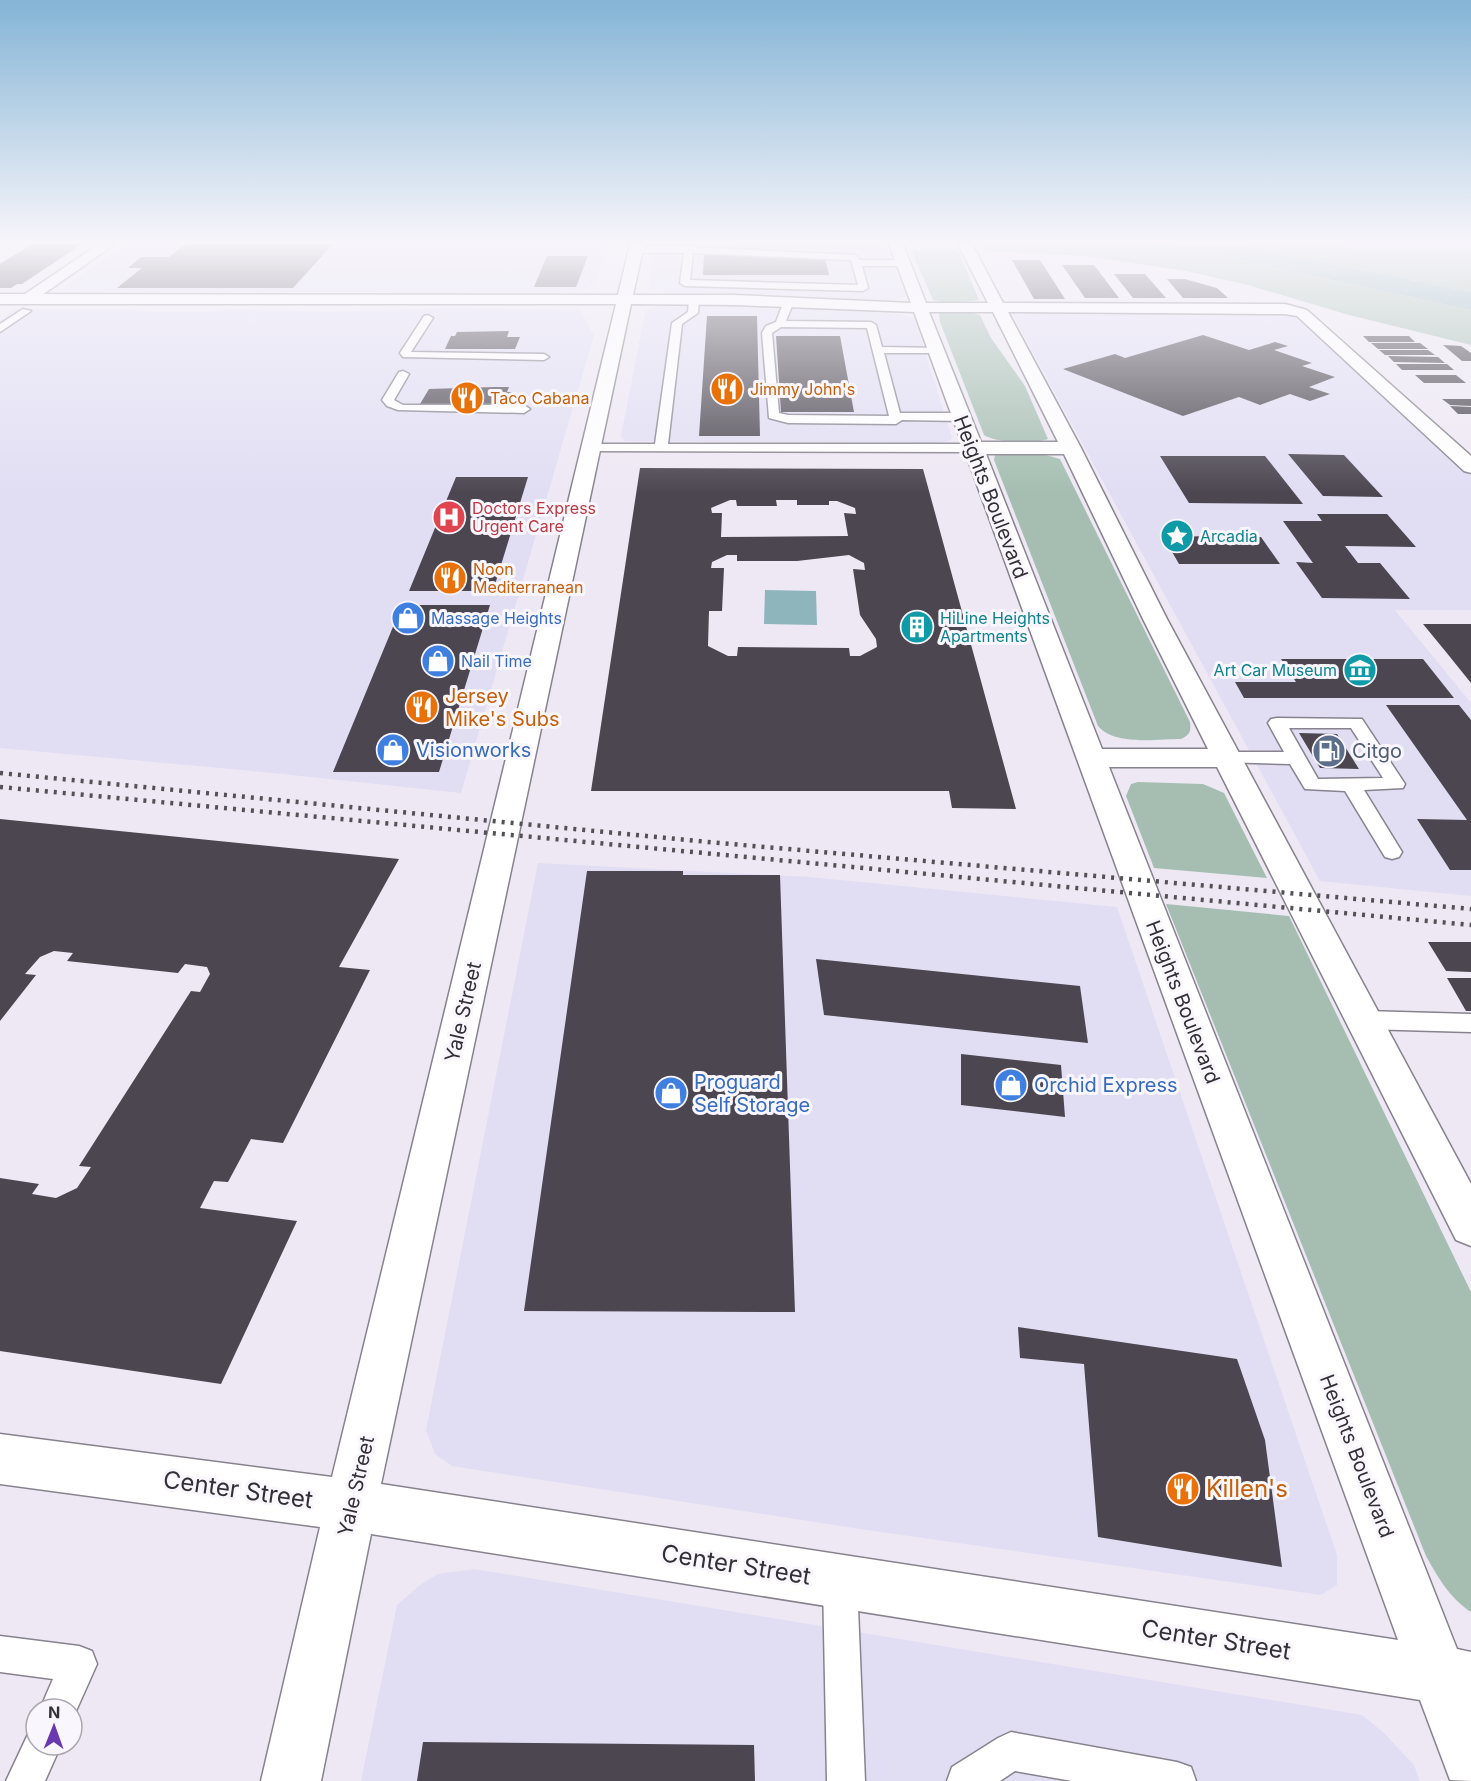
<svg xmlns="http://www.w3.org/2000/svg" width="1471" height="1781" font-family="Inter,sans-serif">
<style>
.commercial{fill:#e1def4}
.green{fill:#a5beb1}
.water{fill:#8eb5bb}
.building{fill:#4b4650;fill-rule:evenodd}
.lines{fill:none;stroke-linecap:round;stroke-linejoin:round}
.lane-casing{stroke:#87828d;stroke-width:3}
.street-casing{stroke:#87828d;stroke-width:3}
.secondary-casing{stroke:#87828d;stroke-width:3}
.lane{fill:#fff;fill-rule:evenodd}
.street{fill:#fff;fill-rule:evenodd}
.secondary{fill:#fff;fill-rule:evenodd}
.rail{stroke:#535056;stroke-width:4.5;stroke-dasharray:3 6;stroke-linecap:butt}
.labels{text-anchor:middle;stroke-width:6;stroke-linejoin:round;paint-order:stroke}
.far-food-label{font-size:16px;fill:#c56008;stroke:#faf6fe;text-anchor:start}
.far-health-label{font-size:16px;fill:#be3a42;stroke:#faf6fe;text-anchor:start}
.far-culture-label{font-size:16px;fill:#0d838f;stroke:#faf6fe;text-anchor:start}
.far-shop-label{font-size:16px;fill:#366cbe;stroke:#faf6fe;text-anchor:start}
.street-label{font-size:20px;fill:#333035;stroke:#faf6fe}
.food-label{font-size:20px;fill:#c56008;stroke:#faf6fe;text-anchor:start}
.shop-label{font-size:20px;fill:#366cbe;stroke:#faf6fe;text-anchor:start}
.service-label{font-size:20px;fill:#4e5e75;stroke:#faf6fe;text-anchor:start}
.near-food-label{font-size:24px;fill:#c56008;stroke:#faf6fe;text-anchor:start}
.near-street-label{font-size:24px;fill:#333035;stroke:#faf6fe}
</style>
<rect width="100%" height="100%" fill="#eee8f4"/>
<!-- commercial -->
<path class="commercial" d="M124 244H608L596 281 587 288 571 292 69 291 63 288Z
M654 244 714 245 719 249H886L906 295 899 299 883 302 788 295 659 293 649 289Z
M1331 244H1471V249H1354Z
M660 306H763L893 313 911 317 915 320 952 438 949 441 939 443 625 441 621 436 645 313 650 308Z
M447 308 580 310 594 335 461 793 263 772 0 748V320L15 309H125L157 312H204L234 309 328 312Z
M1017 311H1277L1293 314 1471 477V610H1395L1471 703V896L1320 881 1012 314Z
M538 863 809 877 1117 907 1337 1555V1585L1321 1595 860 1529 452 1466 435 1454 426 1430Z
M474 1569 1362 1715 1384 1733 1414 1765 1420 1781H361L397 1605 420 1585 438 1574Z"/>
<!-- green -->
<path class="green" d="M702 244H884L886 249H719L714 245 701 246Z
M980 244H1140L1188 249 1471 310V345L1349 315 1248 285 1186 271 1086 256 984 251Z
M1233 244H1330L1354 249H1471V292Z
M911 250H958L979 300 949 303 933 300Z
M942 312H968L980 315 991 338 1025 386 1048 439C1035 444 995 443 984 435L940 322 939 314Z
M995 455H1046L1060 459 1190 722C1191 732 1190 735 1181 739 1157 739 1115 746 1098 726L994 460Z
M1138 782 1203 784 1224 793 1267 878 1154 868 1126 796 1131 784Z
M1166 904 1289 916 1471 1292V1612C1449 1597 1439 1579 1426 1556Z"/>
<!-- water -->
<path class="water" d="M1140 244H1233L1471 292V310L1188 249Z
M765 590 816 591 817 625 764 624Z"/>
<!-- building -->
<path class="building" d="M32 244H82L22 284H17L11 288H0V264Z
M186 244H333L293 288H117L142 268H128L141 257H169Z
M704 253H761L762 258H825L829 275H703Z
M547 256H588L576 287H534Z
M1012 260H1040L1065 299H1034Z
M1062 265H1094L1119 298H1085Z
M1114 274H1145L1166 298H1133Z
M1167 279H1185L1217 288 1228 298H1183Z
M707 316H757L760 436H699Z
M509 331 507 337H520L515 349H445L451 336H455L457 332Z
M1203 335 1249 350 1275 342 1288 346 1274 350 1312 363 1302 366 1335 377 1309 387 1330 394 1310 401 1290 394 1260 405 1239 397 1183 416 1063 369 1115 354 1125 358Z
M776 336H840L854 412H781Z
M1363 336H1409L1415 342H1369Z
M1371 343H1420L1428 349H1378Z
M1443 345 1461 346 1471 353V361H1462Z
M1379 350H1428L1435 355H1385Z
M1388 356 1438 357 1445 363 1394 362Z
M1396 364H1447L1454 370H1402Z
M1415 375H1456L1466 383H1424Z
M494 387H509L507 392H512L507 405 420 404 429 389Z
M1442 399H1471V406L1450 405Z
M1450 406 1471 407V414H1458Z
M1288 454 1344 455 1383 497 1323 496Z
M1160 456H1265L1303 504 1189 503Z
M640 468 923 469 1016 809 952 808 949 791H591ZM730 500H736L737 506H777L776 500H797V505H829V501H837L855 508 856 514 844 513 848 536 721 537 722 513H712L711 508ZM727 555H737V561H797L849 555 864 563 865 570 853 569 860 615 876 639 877 647 860 656H850L849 648 738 647 737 656H728L708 646 709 611H722L724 568H711L712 562Z
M456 477H528L493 591H409Z
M1317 514H1387L1416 547 1345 546 1358 563H1380L1410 599 1322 598 1296 562 1313 563 1283 521H1322Z
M1163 536 1261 537 1280 564H1179Z
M402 605H490L439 772H333Z
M1423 624H1471V683L1446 652Z
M1281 659H1423L1454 698H1244L1235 682H1296Z
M1386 705H1459L1471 720V870H1450L1417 819 1467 820Z
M1299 733 1337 734 1359 769 1320 768Z
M0 819 399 859 339 967 370 970 283 1143 251 1139 228 1182 214 1181 200 1208 297 1221 221 1384 0 1351V1178L39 1184 32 1194 56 1198 77 1188 91 1167 79 1166 191 991 200 992 210 974 207 967 185 964 178 973 67 961 73 953 54 951 40 957 25 974 36 975 0 1021Z
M587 871H683V875H780L795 1312 524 1311Z
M1428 942H1471V972L1446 971Z
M816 959 1080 986 1088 1043 824 1015Z
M1447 978H1471V1011H1466Z
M961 1054 1061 1065 1065 1117 961 1105Z
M1018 1327 1237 1359 1265 1440 1282 1567 1098 1537 1084 1364 1020 1358Z
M423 1742 754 1745 755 1781H417Z"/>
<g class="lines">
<!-- lane casing -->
<g class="lane-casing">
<path id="lane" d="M689 247 855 255 860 260H903L907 263 903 266H862L868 288 863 291 685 286 680 283 684 253H636L632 250 636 247ZM693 253 851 260 858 285 690 280Z
M694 297 699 300 698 313 682 324 668 444H973L979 448 973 452 588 451 586 448 592 444H655L672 323 688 312 689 300Z
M789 298 794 301 786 321 871 322 876 325 882 347 940 348V352L936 353H884L900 413H961L967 417 961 421 902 420 896 424 788 423 769 418 762 333 766 326 776 322 784 301ZM781 327 867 328 889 416 788 415 779 413 772 333Z
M23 309 31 311 0 332V324Z
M428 315 433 318 411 352 544 354 549 357 544 360 403 357 400 353 424 316Z
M403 371 409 374 394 400 403 405H524L530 409 524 413 398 410 387 406 382 400 399 372Z
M1277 718 1362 719 1405 784 1403 788 1364 790 1402 852 1399 857 1392 859 1385 857 1345 791 1305 789 1290 764 1220 762 1218 758 1220 754 1227 752H1284L1268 723 1271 719ZM1289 728H1351L1383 778 1318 779Z
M1365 1011 1471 1014V1032L1365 1029 1357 1026 1353 1020 1357 1014Z
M840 1565 852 1570 857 1582 865 1781H827L823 1582 828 1570Z
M0 1636 79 1646 92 1651 97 1664 72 1720V1709H40L53 1679 0 1672Z
M36 1729V1745H61L45 1781H6L29 1732Z
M1011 1732 1177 1762 1191 1767 1196 1781H1072L1015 1771 1000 1781H947L952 1767 998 1738Z"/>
</g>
<!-- street casing -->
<g class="street-casing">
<path id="street" d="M99 244H115L32 302H22L19 299 22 296Z"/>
</g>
<!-- secondary casing -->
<g class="secondary-casing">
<path id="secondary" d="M630 244H644L633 295H735L911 303 889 244H903L926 303H988L958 244H972L1003 303 1285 304 1307 310 1471 456V473L1464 471 1297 316 1285 314 1008 312 1081 448 1167 619 1471 1184V1246L1456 1240 1217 767H1109L1457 1649 1471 1652V1781L1450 1780 1420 1700 371 1534 321 1781H261L320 1527 0 1484V1434L332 1477 616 304H0V294L618 295ZM631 304 735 305 914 312 1398 1640 381 1484ZM929 312H993L1058 442H981ZM986 454H1064L1143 619 1208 749H1102Z"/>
</g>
<!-- lane -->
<use href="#lane" class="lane"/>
<!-- street -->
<use href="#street" class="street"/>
<!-- secondary -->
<use href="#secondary" class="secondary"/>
<!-- rail -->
<path class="rail" d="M0 773 708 842 1471 909
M0 787 1471 925"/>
</g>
<!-- sky -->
<linearGradient id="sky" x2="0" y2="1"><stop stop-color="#84b4d6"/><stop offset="0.49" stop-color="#f7f5fa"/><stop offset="1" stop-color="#f7f5fa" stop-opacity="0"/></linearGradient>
<rect width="1471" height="493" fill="url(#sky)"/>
<!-- icons -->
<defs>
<g id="restaurant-disc" transform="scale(1.725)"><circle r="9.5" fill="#e8710a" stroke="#faf6fe"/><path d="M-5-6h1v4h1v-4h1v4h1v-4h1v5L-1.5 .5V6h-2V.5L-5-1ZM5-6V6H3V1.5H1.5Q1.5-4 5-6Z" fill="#fff"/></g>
<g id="hospital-disc" transform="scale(1.725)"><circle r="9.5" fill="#e0444e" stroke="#faf6fe"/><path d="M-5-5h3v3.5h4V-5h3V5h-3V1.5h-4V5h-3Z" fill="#fff"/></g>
<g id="sight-disc" transform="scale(1.725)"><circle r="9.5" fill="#0f9aa8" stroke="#faf6fe"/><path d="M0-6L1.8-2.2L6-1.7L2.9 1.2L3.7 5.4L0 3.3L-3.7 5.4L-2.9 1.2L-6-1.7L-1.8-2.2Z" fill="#fff"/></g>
<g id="shop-disc" transform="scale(1.725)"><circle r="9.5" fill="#3f7fe0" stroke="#faf6fe"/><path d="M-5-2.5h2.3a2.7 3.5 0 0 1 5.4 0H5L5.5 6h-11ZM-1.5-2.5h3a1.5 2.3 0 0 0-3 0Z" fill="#fff"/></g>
<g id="building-disc" transform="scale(1.725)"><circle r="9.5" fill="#0f9aa8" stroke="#faf6fe"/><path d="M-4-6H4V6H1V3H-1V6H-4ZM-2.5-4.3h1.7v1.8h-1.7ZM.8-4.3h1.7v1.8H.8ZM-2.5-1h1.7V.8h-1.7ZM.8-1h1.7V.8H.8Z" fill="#fff"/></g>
<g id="museum-disc" transform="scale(1.725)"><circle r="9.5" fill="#0f9aa8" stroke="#faf6fe"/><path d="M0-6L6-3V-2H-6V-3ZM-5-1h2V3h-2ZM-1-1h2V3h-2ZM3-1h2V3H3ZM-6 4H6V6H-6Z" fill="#fff"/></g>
<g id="fuel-disc" transform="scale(1.725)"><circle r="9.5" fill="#5c6f8a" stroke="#faf6fe"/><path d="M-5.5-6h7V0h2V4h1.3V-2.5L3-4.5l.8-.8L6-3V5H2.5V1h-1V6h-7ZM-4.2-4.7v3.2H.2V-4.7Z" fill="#fff"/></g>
</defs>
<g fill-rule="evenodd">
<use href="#restaurant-disc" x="727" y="389"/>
<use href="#restaurant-disc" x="467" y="398"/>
<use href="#hospital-disc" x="449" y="517"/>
<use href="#sight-disc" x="1177" y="536"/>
<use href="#restaurant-disc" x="450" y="578"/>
<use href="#shop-disc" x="408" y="618"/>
<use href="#building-disc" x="917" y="627"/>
<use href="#shop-disc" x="438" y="661"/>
<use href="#museum-disc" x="1360" y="670"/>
<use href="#restaurant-disc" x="422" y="707"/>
<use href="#shop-disc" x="393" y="750"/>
<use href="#fuel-disc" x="1329" y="751"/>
<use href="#shop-disc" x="1011" y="1085"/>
<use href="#shop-disc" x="671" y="1093"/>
<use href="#restaurant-disc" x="1183" y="1489"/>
</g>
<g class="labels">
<!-- far-food labels -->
<g class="far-food-label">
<text x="750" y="395">Jimmy John's</text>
<text x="490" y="404">Taco Cabana</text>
<text x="473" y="575">Noon<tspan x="473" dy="18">Mediterranean</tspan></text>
</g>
<!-- far-health labels -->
<g class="far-health-label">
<text x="472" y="514">Doctors Express<tspan x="472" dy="18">Urgent Care</tspan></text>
</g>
<!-- far-culture labels -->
<g class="far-culture-label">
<text x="1200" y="542">Arcadia</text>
<text x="940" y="624">HiLine Heights<tspan x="940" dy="18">Apartments</tspan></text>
<text x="1337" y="676" text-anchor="end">Art Car Museum</text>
</g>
<!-- far-shop labels -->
<g class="far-shop-label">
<text x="431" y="624">Massage Heights</text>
<text x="461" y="667">Nail Time</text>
</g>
<!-- street labels -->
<g class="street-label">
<text transform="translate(991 497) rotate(69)" y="7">Heights Boulevard</text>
<text transform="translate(1183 1002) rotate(69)" y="7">Heights Boulevard</text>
<text transform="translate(463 1012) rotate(-77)" y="7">Yale Street</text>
<text transform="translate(1357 1456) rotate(69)" y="7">Heights Boulevard</text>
<text transform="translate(356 1486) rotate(-77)" y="7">Yale Street</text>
</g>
<!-- food labels -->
<g class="food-label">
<text x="445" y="703">Jersey<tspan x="445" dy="23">Mike's Subs</tspan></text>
</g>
<!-- shop labels -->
<g class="shop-label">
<text x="416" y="757">Visionworks</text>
<text x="694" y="1089">Proguard<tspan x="694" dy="23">Self Storage</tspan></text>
<text x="1034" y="1092">Orchid Express</text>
</g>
<!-- service labels -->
<g class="service-label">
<text x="1352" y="758">Citgo</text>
</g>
<!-- near-food labels -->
<g class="near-food-label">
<text x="1206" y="1497">Killen's</text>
</g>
<!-- near-street labels -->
<g class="near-street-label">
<text transform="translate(238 1490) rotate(8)" y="8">Center Street</text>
<text transform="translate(736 1565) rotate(9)" y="8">Center Street</text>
<text transform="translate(1216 1640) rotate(9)" y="8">Center Street</text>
</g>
</g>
<!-- north arrow -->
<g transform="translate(54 1727) rotate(1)"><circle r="28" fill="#faf6fe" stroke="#aaa7ae" stroke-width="1.5"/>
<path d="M0-4.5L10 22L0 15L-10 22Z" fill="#6a38af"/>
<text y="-9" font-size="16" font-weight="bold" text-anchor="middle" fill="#333035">N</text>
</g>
</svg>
